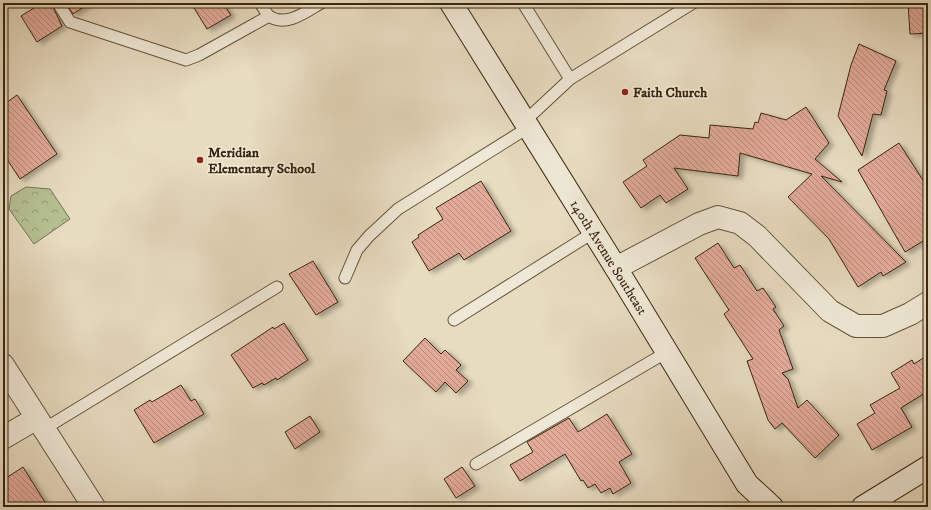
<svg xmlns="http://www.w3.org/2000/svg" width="931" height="510" font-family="'IM FELL DW Pica',serif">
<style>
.forest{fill:url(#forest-crowns);stroke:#787451}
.building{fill:url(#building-back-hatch);stroke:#3a270f;filter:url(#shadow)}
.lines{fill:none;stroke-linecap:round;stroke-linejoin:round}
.lane-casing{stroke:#65543b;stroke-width:13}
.street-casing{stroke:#65543b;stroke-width:24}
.secondary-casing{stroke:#3a270f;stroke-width:24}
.lane{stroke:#efe8d6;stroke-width:11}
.street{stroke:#efe8d6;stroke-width:22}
.secondary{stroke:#efe8d6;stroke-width:22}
.poi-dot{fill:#8f2418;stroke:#efe8d6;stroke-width:1.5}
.labels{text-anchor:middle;stroke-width:3.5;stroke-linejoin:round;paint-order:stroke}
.poi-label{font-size:14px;font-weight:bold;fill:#3a270f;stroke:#efe8d6;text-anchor:start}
.street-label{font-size:14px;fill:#3a270f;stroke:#efe8d6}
</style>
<defs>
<pattern id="forest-crowns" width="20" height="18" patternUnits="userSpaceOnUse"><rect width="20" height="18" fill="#b5c093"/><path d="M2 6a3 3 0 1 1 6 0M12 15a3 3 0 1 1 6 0" fill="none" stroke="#949c76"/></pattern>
<pattern id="building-back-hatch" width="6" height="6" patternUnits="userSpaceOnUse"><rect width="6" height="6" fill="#e2aa99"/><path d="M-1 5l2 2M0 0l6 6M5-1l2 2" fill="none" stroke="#b88a7b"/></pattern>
<filter id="shadow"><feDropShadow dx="4.5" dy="2.5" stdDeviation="2" flood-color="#0004"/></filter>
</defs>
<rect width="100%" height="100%" fill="#e7dbc0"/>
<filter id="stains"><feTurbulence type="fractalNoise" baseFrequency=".005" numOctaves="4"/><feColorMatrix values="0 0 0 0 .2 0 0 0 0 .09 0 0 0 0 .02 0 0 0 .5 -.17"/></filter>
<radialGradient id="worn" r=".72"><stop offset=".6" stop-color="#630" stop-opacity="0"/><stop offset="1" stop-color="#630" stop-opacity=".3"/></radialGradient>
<!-- forest -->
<path class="forest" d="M26 187 50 189 70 219 34 244 9 209 11 196Z"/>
<!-- building -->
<path class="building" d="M42 3H51L62 26 37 42 21 16Z
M66 3H90L73 14Z
M191 3H223L231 15 207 29Z
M908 3H928V33L910 34Z
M859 44 896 61 884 90 887 91 881 115 873 114 862 156 838 116 851 65Z
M17 95 57 154 20 179 3 153V105Z
M806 107 829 143 815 159 842 182 821 176 906 262 883 276 881 272 858 287 829 239 788 197 812 174 740 153 738 176 674 168 688 189 666 203 660 195 641 208 623 182 647 166 643 160 680 135 709 138 710 125 753 129 755 122 758 123 761 113 786 120Z
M899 143 928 188V238L905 252 858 170Z
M481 181 511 231 464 260 459 253 429 271 412 242 419 237 418 235 443 219 436 208Z
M718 243 734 268 740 265 757 291 763 288 776 307 773 309 784 326 779 330 793 369 782 373 788 379 798 408 807 400 839 435 815 458 782 423 775 429 768 420 747 361 753 359 724 314 729 310 695 258Z
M313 261 338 302 316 315 289 274Z
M284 323 308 360 277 380 276 378 264 385 262 383 253 388 231 355 273 327 274 329Z
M425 338 441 354 445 350 461 365 456 370 468 381 456 393 445 382 436 392 403 361Z
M928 355V391L901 408 912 427 872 450 857 424 875 413 870 405 900 388 891 373 912 360 914 364Z
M181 385 191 401 195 399 204 414 154 443 134 410 150 400 152 402Z
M607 414 632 454 619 462 631 483 613 494 610 488 601 493 595 484 588 488 583 480 581 481 565 454 520 481 510 465 533 452 527 442 569 418 578 432Z
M310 416 320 432 295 449 285 432Z
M23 467 48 507H3V480Z
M462 467 475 486 456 498 444 479Z"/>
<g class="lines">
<!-- lane casing -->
<g class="lane-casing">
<path id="lane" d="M58 3 70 22 186 60 199 55 269 16
M260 3C263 7 266 13 269 16 286 28 307 11 321 3
M523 3 570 79
M525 121 570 79 693 3
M345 278 357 250 369 236 398 209 529 127
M454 320 594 232
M44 429 277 287
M476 464 667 352"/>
</g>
<!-- street casing -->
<g class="street-casing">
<path id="street" d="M616 268 699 224 718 217 740 223 757 236 830 311 856 326H883L910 314 928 303
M3 365 94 507
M3 438 37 418"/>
</g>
<!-- secondary casing -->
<g class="secondary-casing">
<path id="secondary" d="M451 3 616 268 747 484 772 507
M863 507 928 467"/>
</g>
<!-- lane -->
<use href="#lane" class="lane"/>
<!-- street -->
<use href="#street" class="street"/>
<!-- secondary -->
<use href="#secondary" class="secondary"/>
</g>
<!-- markers -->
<g class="poi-dot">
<circle cx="625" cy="92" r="4"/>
<circle cx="200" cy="160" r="4"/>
</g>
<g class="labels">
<!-- poi labels -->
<g class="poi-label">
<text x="633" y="97">Faith Church</text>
<text x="208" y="157">Meridian<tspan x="208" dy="16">Elementary School</tspan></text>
</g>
<!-- street labels -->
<g class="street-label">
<text transform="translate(609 257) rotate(58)" y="5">140th Avenue Southeast</text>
</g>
</g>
<!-- margin -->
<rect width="931" height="510" fill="none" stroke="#e7dbc0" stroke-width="16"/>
<rect x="4" y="4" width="923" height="502" fill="none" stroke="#3a270f" stroke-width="2"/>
<rect x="8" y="8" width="915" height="494" fill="none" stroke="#3a270f"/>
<rect width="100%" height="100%" filter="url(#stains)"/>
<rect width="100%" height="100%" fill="url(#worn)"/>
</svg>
